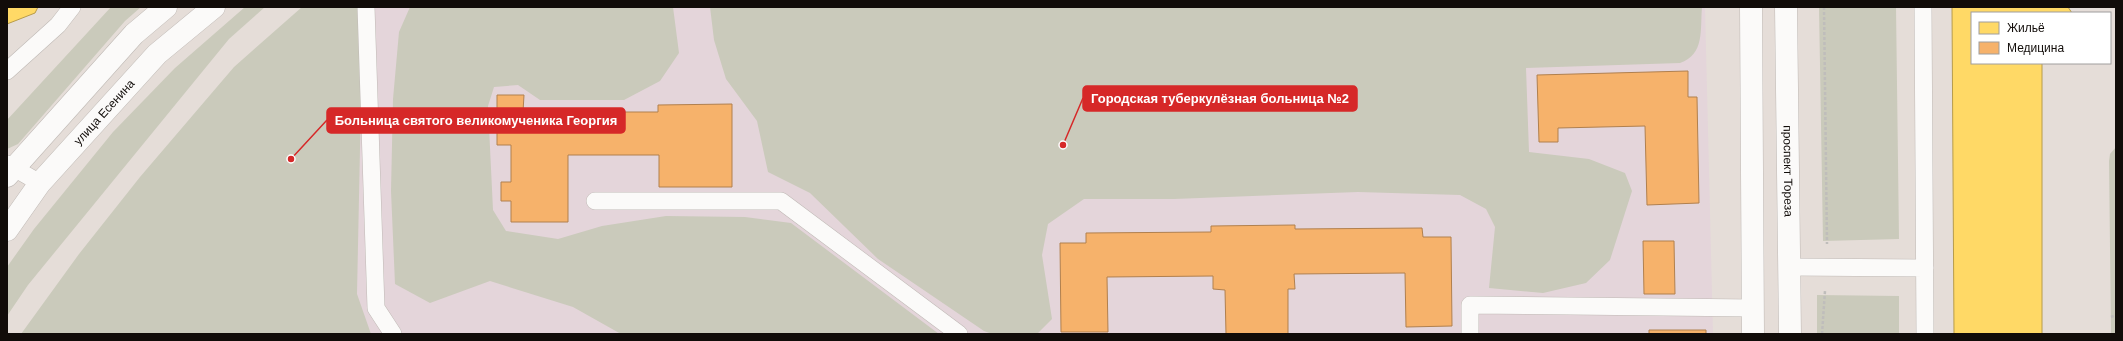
<svg xmlns="http://www.w3.org/2000/svg" width="2123" height="341" font-family="Helvetica,sans-serif">
<style>
.medical{fill:#e4d5da}
.green{fill:#cacabb}
.homes{fill:#ffd966;stroke:#b89c4a}
.health{fill:#f6b26b;stroke:#b1804e}
.lines{fill:none;stroke-linecap:round;stroke-linejoin:round}
.lane-casing{stroke:#bfb9b5;stroke-width:18}
.secondary-casing{stroke:#bfb9b5;stroke-width:23}
.primary-casing{stroke:#bfb9b5;stroke-width:23}
.path{stroke:#bfbdbb;stroke-width:2.5;stroke-dasharray:3 2;stroke-linecap:butt}
.lane{stroke:#fbfaf9;stroke-width:17}
.secondary{stroke:#fbfaf9;stroke-width:22}
.primary{stroke:#fbfaf9;stroke-width:22}
.labels{text-anchor:middle;stroke-width:4;stroke-linejoin:round;paint-order:stroke}
.street-label{font-size:12px;fill:#110c09;stroke:#fff}
.leader{fill:none;stroke:#d62828;stroke-width:1.5}
.callout-dot{fill:#d62828;stroke:#fff;stroke-width:1.5}
.callout{fill:#d62828;stroke:#d62828;stroke-width:1.5}
.callout-label{font-size:13px;text-anchor:middle;font-weight:bold;fill:#fff}
</style>
<rect width="100%" height="100%" fill="#e5ddd8"/>
<!-- medical -->
<path class="medical" d="M312 7H1705L1713 334H28Z"/>
<!-- green -->
<path class="green" d="M111 7H141L125 21 18 144 7 149V120Z
M245 7H265L229 39 28 285 7 316V267L34 229 113 132 175 68Z
M302 7H358L361 100 357 294 371 334H21L79 254 140 177 234 67Z
M410 7H673L679 53 660 81 624 100H540L518 85 494 87 488 106 493 210 506 231 558 239 602 226 666 216 745 217 791 223 939 334H621L573 307 490 281 430 303 395 284 391 191 393 99 399 32Z
M710 7H1702C1700 30 1705 54 1680 63L1526 68 1529 152 1589 159 1625 173 1632 191 1610 260 1586 283 1543 293 1489 288 1495 227 1486 209 1460 195 1358 192 1174 199H1084L1048 224 1042 255 1052 319 1037 334H992L984 331 878 259 810 193 768 172 757 121 726 79 714 40Z
M1819 7H1896L1899 239 1823 241Z
M2116 147V334H2111L2109 161 2110 154Z
M1817 295 1899 296V334H1817Z"/>
<!-- homes -->
<path class="homes" d="M7 7H38L35 13 7 24Z
M1952 7H2068L2072 13H1972V63H2042V334H1954Z"/>
<!-- health -->
<path class="health" d="M1688 71V97H1697L1699 203 1647 205 1645 126 1558 128V142H1539L1537 75Z
M497 95H524L523 112H658V105L732 104V187H659V155H568V222H511V201H501V182H511V145H497Z
M1295 225V229L1422 228 1423 237H1451L1452 326 1406 327 1405 273 1294 274 1295 289H1288V334H1226L1225 290 1213 289V276L1107 277 1108 332H1061L1060 243H1086V233L1211 232V226Z
M1643 241H1674L1675 294H1644Z
M1649 330H1706V334H1649Z"/>
<g class="lines">
<!-- lane casing -->
<g class="lane-casing">
<path id="lane" d="M366 7 376 308 393 334
M1923 7 1925 334
M7 71 58 25 72 7
M7 164 40 183
M595 201H781L959 334
M1789 267 1925 268
M1470 334V305L1753 308"/>
</g>
<!-- secondary casing -->
<g class="secondary-casing">
<g id="secondary">
<path d="M7 176 134 34 166 7"/>
<path id="s1" d="M7 230 40 183 157 54 214 7"/>
</g>
</g>
<!-- primary casing -->
<g class="primary-casing">
<g id="primary">
<path d="M1751 7 1753 334"/>
<path id="s2" d="M1786 7 1790 334"/>
</g>
</g>
<!-- path -->
<path class="path" d="M1824 7 1827 244
M2111 317 2116 315
M1822 334 1825 291"/>
<!-- lane -->
<use href="#lane" class="lane"/>
<!-- secondary -->
<use href="#secondary" class="secondary"/>
<!-- primary -->
<use href="#primary" class="primary"/>
</g>
<g class="labels">
<!-- street labels -->
<g class="street-label">
<text dy="4" stroke="none"><textPath href="#s1" startOffset="153">улица Есенина</textPath></text>
<text dy="4" stroke="none"><textPath href="#s2" startOffset="164">проспект Тореза</textPath></text>
</g>
</g>
<!-- callouts -->
<path class="leader" d="M1063 145L1083 98M291 159L327 120"/>
<g class="callout-dot">
<circle cx="1063" cy="145" r="4"/>
<circle cx="291" cy="159" r="4"/>
</g>
<g class="callout">
<rect x="1083" y="86" width="274" height="25" rx="4"/>
<rect x="327" y="108" width="298" height="25" rx="4"/>
</g>
<g class="callout-label">
<text x="1220" y="103">Городская туберкулёзная больница №2</text>
<text x="476" y="125">Больница святого великомученика Георгия</text>
</g>
<!-- border -->
<rect width="2123" height="341" fill="none" stroke="#110c09" stroke-width="16"/>
<!-- legend -->
<rect x="1971" y="12" width="140" height="52" fill="#ffffff" stroke="#a09e9d"/>
<rect x="1979" y="22" width="20" height="12" fill="#ffd966" stroke="#a09e9d"/>
<text x="2007" y="32" font-size="12" fill="#110c09">Жильё</text>
<rect x="1979" y="42" width="20" height="12" fill="#f6b26b" stroke="#a09e9d"/>
<text x="2007" y="52" font-size="12" fill="#110c09">Медицина</text>
</svg>
